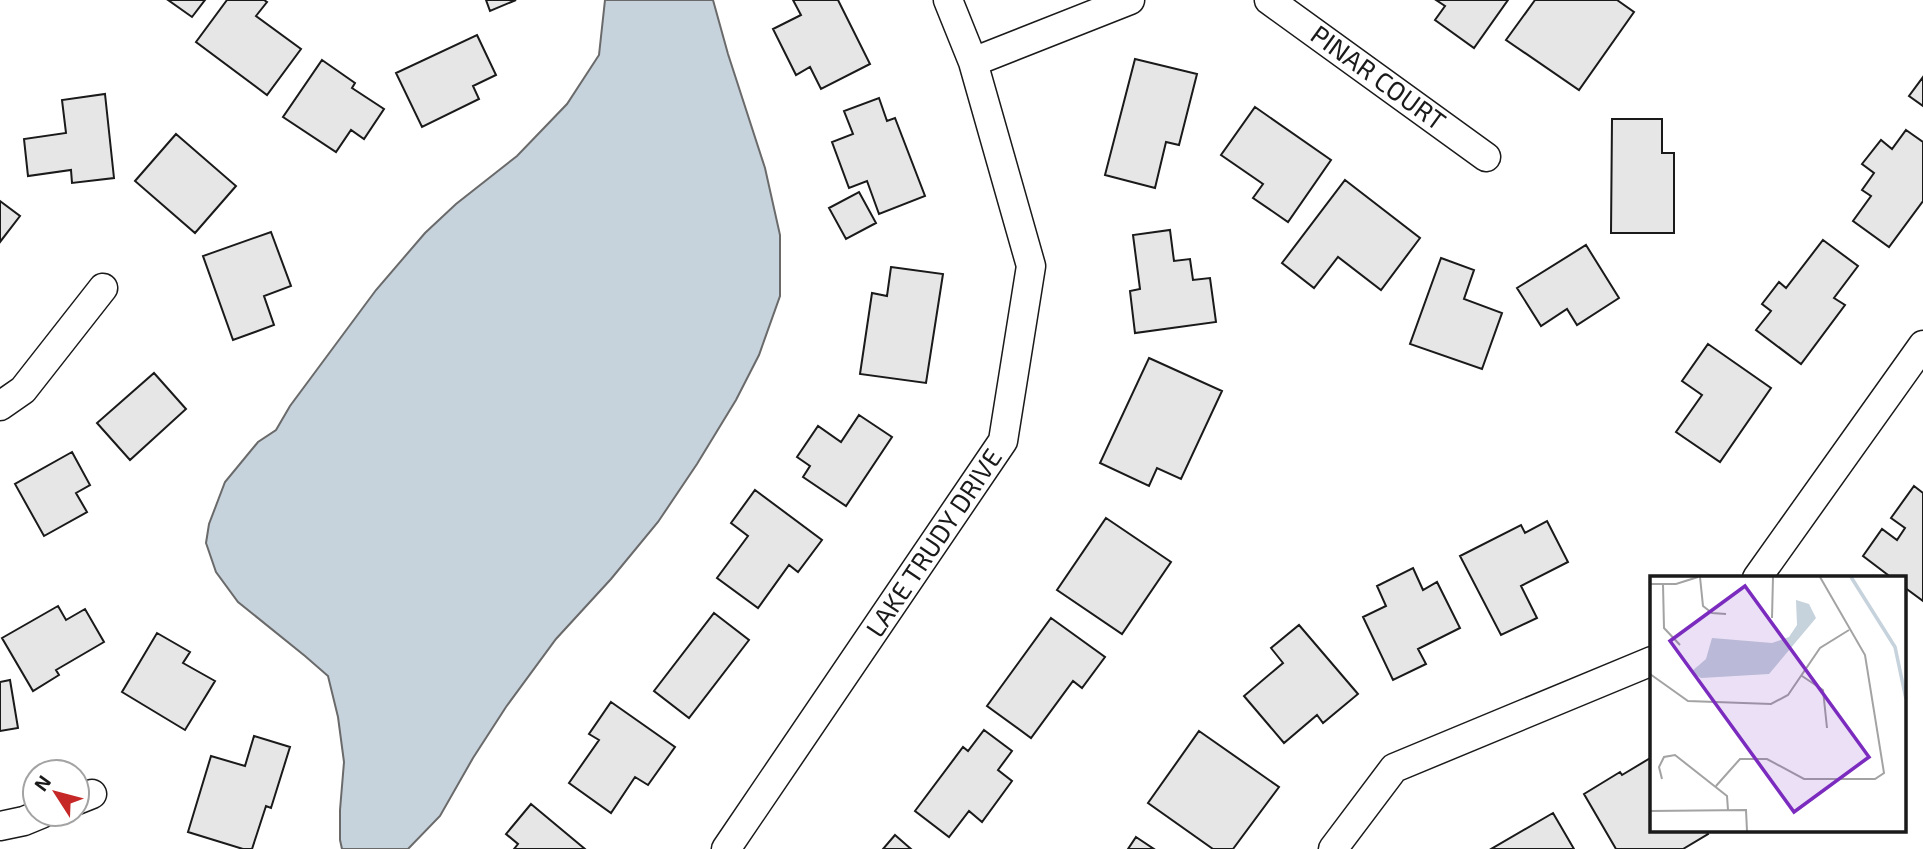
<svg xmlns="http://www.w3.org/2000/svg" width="1923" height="849" font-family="'Exo 2',sans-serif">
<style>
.water{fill:#c6d2dc;stroke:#6a6a6a;stroke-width:2}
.building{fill:#e6e6e6;stroke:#1a1a1a;stroke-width:2}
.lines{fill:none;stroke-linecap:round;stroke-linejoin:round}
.street-casing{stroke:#1a1a1a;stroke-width:31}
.street{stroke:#fff;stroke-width:28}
.labels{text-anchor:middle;stroke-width:5;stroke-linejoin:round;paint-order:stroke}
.street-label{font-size:26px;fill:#1a1a1a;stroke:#fff}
.inset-river{fill:none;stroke:#c6d2dc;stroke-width:3.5}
.inset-road{fill:none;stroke:#a3a3a3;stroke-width:2}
.view{fill:#7b2cbf;fill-opacity:0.15;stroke:#7b2cbf;stroke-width:3.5}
.inset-edge{fill:none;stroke:#1a1a1a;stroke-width:3.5}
</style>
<rect width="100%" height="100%" fill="#fff"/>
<!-- water -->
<path class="water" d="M605 0H713L728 54 765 168 780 235V296L759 355 736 400 697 464 658 522 611 579 556 639 506 707 473 758 440 816 408 849H342L340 840V810L344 762 338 717 328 676 305 656 238 602 216 572 206 543 209 524 225 482 258 442 276 430 290 406 376 290 425 233 456 204 517 156 567 104 599 55Z"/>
<!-- building -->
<path class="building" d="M168 0H205L192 17Z
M227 0H264L267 2 256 16 301 49 267 95 196 42Z
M486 0H516L490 11Z
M793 0H838L870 64 821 89 810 67 796 75 773 29 801 15Z
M1436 0H1508L1474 48 1435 20 1445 6Z
M1535 0H1617L1634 12 1579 90 1506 40Z
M477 35 496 75 473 86 479 99 422 127 396 73Z
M1135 59 1197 74 1179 145 1166 142 1155 188 1105 175Z
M322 60 355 83 352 88 384 109 364 139 351 130 336 152 283 117Z
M1923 77V106L1909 96Z
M105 94 114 178 72 183 71 170 28 176 24 139 66 133 62 100Z
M879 98 887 121 895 118 925 196 879 214 867 181 849 188 832 142 853 134 844 111Z
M1255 107 1331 160 1288 222 1253 198 1263 184 1221 155Z
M1612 119H1662V153H1674V233H1611Z
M1906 130 1923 142V201L1889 247 1853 221 1871 196 1862 190 1874 173 1862 164 1881 140 1892 149Z
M176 134 236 186 195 233 135 181Z
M1345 180 1420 238 1381 290 1338 257 1314 288 1282 263Z
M859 192 876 223 846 239 829 208Z
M0 201 20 216 0 242Z
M1170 230 1174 261 1190 259 1193 280 1210 278 1216 322 1135 333 1130 291 1140 289 1133 235Z
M271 232 291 286 264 296 274 325 233 340 203 256Z
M1823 240 1858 266 1834 298 1845 305 1801 364 1756 330 1771 311 1762 304 1779 282 1786 288Z
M1586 245 1619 298 1577 325 1567 309 1541 326 1517 288Z
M1441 258 1474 270 1464 299 1502 313 1482 369 1410 344Z
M891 267 943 274 926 383 860 374 872 293 887 296Z
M1708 344 1771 388 1720 462 1676 432 1702 395 1682 381Z
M1149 358 1222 391 1181 479 1157 468 1149 486 1100 463Z
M154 373 186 409 130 460 97 423Z
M859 415 892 437 846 506 803 477 810 466 797 457 818 426 841 442Z
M72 452 90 485 76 493 87 512 44 536 15 484Z
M1914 486 1923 493V601L1904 587V578H1892L1863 556 1882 529 1897 540 1905 528 1891 518Z
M755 490 822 540 798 572 789 565 758 608 717 578 748 536 731 523Z
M1106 518 1171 562 1122 634 1057 590Z
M1547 521 1568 562 1521 586 1537 618 1501 635 1460 556 1521 525 1525 533Z
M1413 568 1423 590 1437 582 1460 628 1418 649 1426 664 1393 680 1363 617 1386 606 1377 586Z
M58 606 66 620 85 609 104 642 56 670 59 675 33 691 2 638Z
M714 613 749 640 689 718 654 691Z
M1051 618 1105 657 1082 688 1073 681 1031 738 987 706Z
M1299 625 1358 694 1323 723 1317 715 1284 743 1244 696 1283 663 1271 648Z
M157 633 190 652 183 663 215 681 185 730 122 692Z
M10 680 18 728 0 731V682Z
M611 702 675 747 648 785 635 777 611 813 569 783 599 740 589 734Z
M984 730 1012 751 998 770 1012 781 982 822 969 811 949 837 915 811 963 747 968 751Z
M1199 731 1279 787 1233 849H1213L1148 803Z
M254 736 290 747 271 808 266 806 252 849H243L188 832 211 756 245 766Z
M1652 757V830H1706L1708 834 1683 849H1616L1584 794 1620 772 1622 775Z
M531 804 585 849H514L518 844 506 834Z
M1553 813 1574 849H1491Z
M895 835 911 849H883Z
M1136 837 1154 849H1128Z"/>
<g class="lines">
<!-- street casing -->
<g class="street-casing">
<path id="street" d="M1269 0 1486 157
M973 62 1130 0
M0 406 23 390 103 288
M1757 578 1923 345
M77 800 92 794
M0 826 24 821 41 814
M726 849 1003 441 1031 266 973 62 948 0
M1333 849 1394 768 1652 661"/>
</g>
<!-- street -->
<use href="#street" class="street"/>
</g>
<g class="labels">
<!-- street labels -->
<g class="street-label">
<text transform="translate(1378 78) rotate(36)" y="9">PINAR COURT</text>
<text transform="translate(934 543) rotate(-56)" y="9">LAKE TRUDY DRIVE</text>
</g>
</g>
<!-- overview -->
<g transform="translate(1650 576)">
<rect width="256" height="256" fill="#fff"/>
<path d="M146 24 159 28 166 42 119 98 51 102 41 96 56 83 62 62 122 67 139 61 147 49Z" fill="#c6d2dc"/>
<path class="inset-river" d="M201 1 245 71 256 123"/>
<path class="inset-road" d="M50 1 53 30 62 37 76 38M0 8H26L48 1M13 8 14 52 30 69M122 42 123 1M0 98 38 125 121 128 138 119 170 72 199 54M152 100 173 114 177 152M12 203 9 191 14 181 25 179 77 220 78 234M66 210 90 183H117L154 203H225L234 197 215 79 170 1M0 235 96 234 97 255"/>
<path class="view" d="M95 10 219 181 144 236 20 65Z"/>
<rect width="256" height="256" class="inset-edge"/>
</g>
<!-- north arrow -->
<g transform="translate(56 793) rotate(306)"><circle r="33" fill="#ffffff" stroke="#a3a3a3" stroke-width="2"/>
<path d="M0-5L12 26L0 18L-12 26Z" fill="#c62828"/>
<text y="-10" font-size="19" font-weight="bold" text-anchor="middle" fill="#1a1a1a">N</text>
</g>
</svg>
